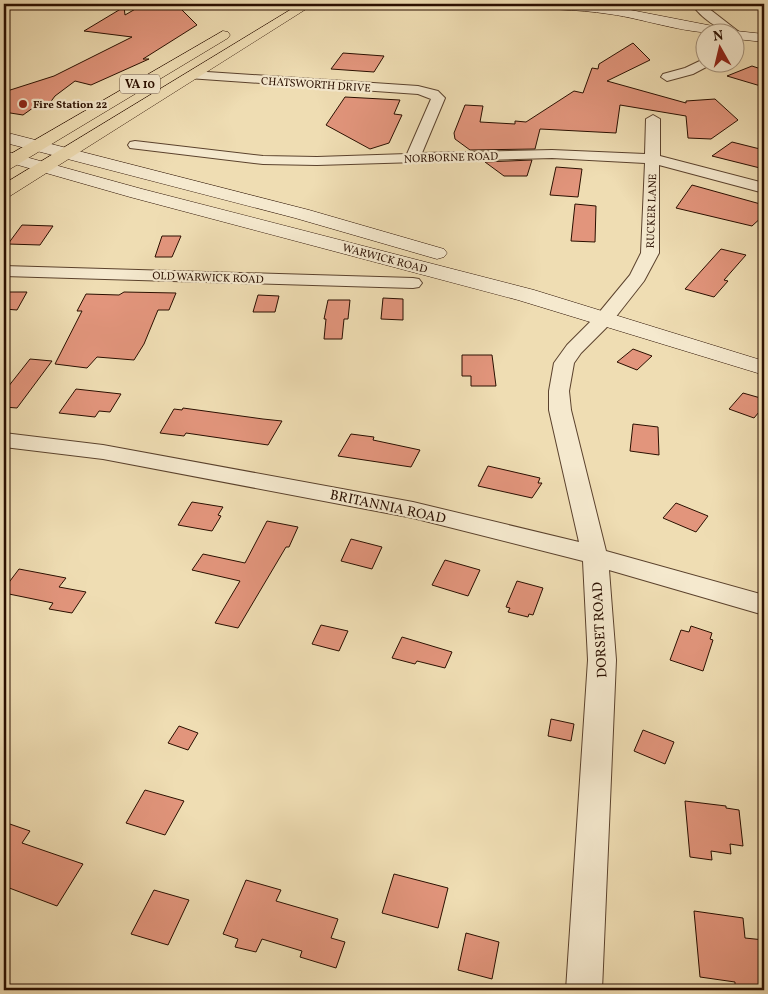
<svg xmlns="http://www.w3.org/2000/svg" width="768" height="994" font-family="Vollkorn,serif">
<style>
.building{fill:#e2957c;stroke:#2a0f00}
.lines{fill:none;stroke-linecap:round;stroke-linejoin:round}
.street-casing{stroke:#5b422d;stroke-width:2}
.secondary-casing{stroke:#2a0f00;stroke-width:1}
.primary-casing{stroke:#2a0f00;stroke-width:1}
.street{fill:#f5e9ce;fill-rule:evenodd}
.secondary{fill:#f5e9ce;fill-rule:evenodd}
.primary{fill:#efddb3;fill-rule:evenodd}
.poi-dot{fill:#8f2418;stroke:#f5e9ce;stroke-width:2}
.labels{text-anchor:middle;stroke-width:4.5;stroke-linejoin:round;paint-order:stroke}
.far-street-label{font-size:11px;fill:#2a0f00;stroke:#f5e9ce}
.far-poi-label{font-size:11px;font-weight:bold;fill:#2a0f00;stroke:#f5e9ce;text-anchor:start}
.shield{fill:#f5e9ce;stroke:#67503e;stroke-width:1}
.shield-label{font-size:12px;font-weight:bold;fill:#2a0f00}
.street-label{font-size:14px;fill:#2a0f00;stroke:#f5e9ce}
</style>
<rect width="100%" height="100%" fill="#efddb3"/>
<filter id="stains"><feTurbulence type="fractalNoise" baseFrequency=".004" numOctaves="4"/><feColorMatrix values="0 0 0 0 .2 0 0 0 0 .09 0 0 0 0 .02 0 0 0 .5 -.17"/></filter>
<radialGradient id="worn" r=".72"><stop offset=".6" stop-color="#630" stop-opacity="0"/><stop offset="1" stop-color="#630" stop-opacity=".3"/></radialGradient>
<!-- building -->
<path class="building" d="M144 4 180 8 197 25 143 59H149L91 85 75 81 55 96 49 104 37 105 23 115 4 112V92L54 76 132 37 84 31 124 7 125 15Z
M633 43 650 60 607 81 686 103V101L715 99 738 120 711 139 688 138 686 116 620 105 616 133 540 129 535 149 470 150 455 139 454 133 465 105 483 106 480 122 515 124V121L526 122 574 91 583 93 592 68 598 69 599 64Z
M343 53 384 56 374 72 331 69Z
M752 66 764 70V87L727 76Z
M345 97 400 100 394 114 402 115 389 143 370 149 326 125Z
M732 142 764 150V169L712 156Z
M532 160 527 176H504L485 162Z
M556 167 582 169 578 197 550 195Z
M692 185 764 205V215L752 226 676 208Z
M575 204 596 206 595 242 571 241Z
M22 225 53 226 40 245 8 244Z
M162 236H181L172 257H155Z
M721 249 746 255 724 280 728 281 714 297 685 289Z
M8 292H27L17 310 4 309V299Z
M124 292 176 293 169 310H158L144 344 134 360 97 357 87 368 55 364 82 311H77L86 294 119 295Z
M258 295 279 296 275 312H253Z
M383 298 403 299V320L381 319Z
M328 300H350L348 319H344L342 339H324L326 319H324Z
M633 349 652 356 637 370 617 362Z
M462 355H492L496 386H471V376H462Z
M30 359 52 361 17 408 4 407V392Z
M76 389 121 394 110 412 99 411 95 417 59 413Z
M743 393 764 399V406L754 418 729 409Z
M183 408 263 419 282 421 268 445 186 433 184 436 160 433 174 409 182 410Z
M633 424 658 427 659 455 630 451Z
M351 434 374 437 373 440 420 450 411 467 338 456Z
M488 466 540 478 538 483H542L532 498 478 486Z
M192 502 223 507 218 515 221 516 212 531 178 525Z
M676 503 708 516 696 532 663 518Z
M267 521 298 527 289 547H286L238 628 215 623 240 581 192 570 203 554 245 563Z
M351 539 382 547 372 569 341 561Z
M445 560 480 570 468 596 432 585Z
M19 569 66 578 59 587 86 592 72 613 49 609 53 603 4 593V589Z
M517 581 543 588 533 615 529 614 528 617 508 612 510 608 506 607Z
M321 625 348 631 339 651 312 644Z
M691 626 712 633 710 639 713 640 703 671 670 660 681 630 689 632Z
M402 637 452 652 445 668 417 661 415 664 392 658Z
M551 719 574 724 571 741 548 736Z
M179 726 198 733 188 750 168 743Z
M643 730 674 742 665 764 634 751Z
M145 790 184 801 165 835 126 823Z
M685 801 726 806V808L739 810 743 846 730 844 731 854 711 851 712 860 690 857Z
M4 822 30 831 22 843 83 864 57 906 4 886Z
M394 874 448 888 438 928 382 913Z
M246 880 281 890 276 901 338 919 331 938 345 942 336 968 300 957 302 951 262 939 256 952 235 947 238 939 223 934Z
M154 890 189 900 168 945 131 934Z
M694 911 743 918 745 938 764 940V990H735V982L700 977Z
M466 933 499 942 492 979 458 970Z"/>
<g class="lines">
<!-- street casing -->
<g class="street-casing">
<path id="street" d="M692 4H703L739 32 736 35V32C720 32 700 17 692 4Z
M706 58V62H712L710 65 693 74 667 81 661 77 663 74 685 68Z
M192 71 418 86 438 91 445 98 422 153 552 150 645 154 646 119 653 115 660 119V156L764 183V193L659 165V253L644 281 611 323 581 353 574 363 569 391 571 410 606 551 764 595V615L609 570 616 660 602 990H566L588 660 583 561 413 518 103 459 4 447V433L103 445 413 502 579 542 549 410V391L554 363 567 345 597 315 630 275 641 253 645 163 552 158 317 165 263 164 130 148 128 145 130 142 135 141 263 156 317 157 407 154 431 99 418 94 188 78 186 75Z
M4 266 413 278 419 279 422 283 419 287 413 288 4 276Z"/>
</g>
<!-- secondary casing -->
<g class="secondary-casing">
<path id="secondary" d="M504 4H584L610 6 723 28 730 32C692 37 647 19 609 14 576 9 543 9 510 8Z
M736 31 764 34V42L736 39V32H731Z
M12 134 309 210 444 249 447 253 444 257 437 259 430 257 295 218 6 143 4 139 6 135Z
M4 151 142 189 534 290 764 361V375L518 300 130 197 4 161Z"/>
</g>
<!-- primary casing -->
<g class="primary-casing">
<path id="primary" d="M300 4H314L10 196 4 197V184Z
M223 31 228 32 230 35 228 38 10 169 4 170V158Z"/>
</g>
<!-- street -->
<use href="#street" class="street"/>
<!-- secondary -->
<use href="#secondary" class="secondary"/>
<!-- primary -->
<use href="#primary" class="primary"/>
</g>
<!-- markers -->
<circle class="poi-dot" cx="23" cy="104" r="5"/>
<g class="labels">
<!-- far-street labels -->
<g class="far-street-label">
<text transform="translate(316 84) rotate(4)" y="4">CHATSWORTH DRIVE</text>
<text transform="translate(451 157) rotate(-2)" y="4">NORBORNE ROAD</text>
<text transform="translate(651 211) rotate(-88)" y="4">RUCKER LANE</text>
<text transform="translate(385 258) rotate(15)" y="4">WARWICK ROAD</text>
<text transform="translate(208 277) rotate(2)" y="4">OLD WARWICK ROAD</text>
</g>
<!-- far-poi labels -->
<g class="far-poi-label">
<text x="33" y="108">Fire Station 22</text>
</g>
<!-- shield labels -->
<rect class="shield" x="120" y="74.5" width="40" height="19" rx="4"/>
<g class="shield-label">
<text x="140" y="88">VA 10</text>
</g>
<!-- street labels -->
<g class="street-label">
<text transform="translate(388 506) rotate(12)" y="5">BRITANNIA ROAD</text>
<text transform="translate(599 630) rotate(-93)" y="5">DORSET ROAD</text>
</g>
</g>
<!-- margin -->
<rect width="768" height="994" fill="none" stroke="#efddb3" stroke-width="20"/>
<rect x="5" y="5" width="758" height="984" fill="none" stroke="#2a0f00" stroke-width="2.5"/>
<rect x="10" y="10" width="748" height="974" fill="none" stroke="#2a0f00"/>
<!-- north arrow -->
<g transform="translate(720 48) rotate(352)"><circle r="24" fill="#f5e9ce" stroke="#a4927c"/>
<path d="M0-4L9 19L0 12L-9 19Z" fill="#8f2418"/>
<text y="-8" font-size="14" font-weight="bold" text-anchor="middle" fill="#2a0f00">N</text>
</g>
<rect width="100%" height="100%" filter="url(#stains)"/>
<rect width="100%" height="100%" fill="url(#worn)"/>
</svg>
